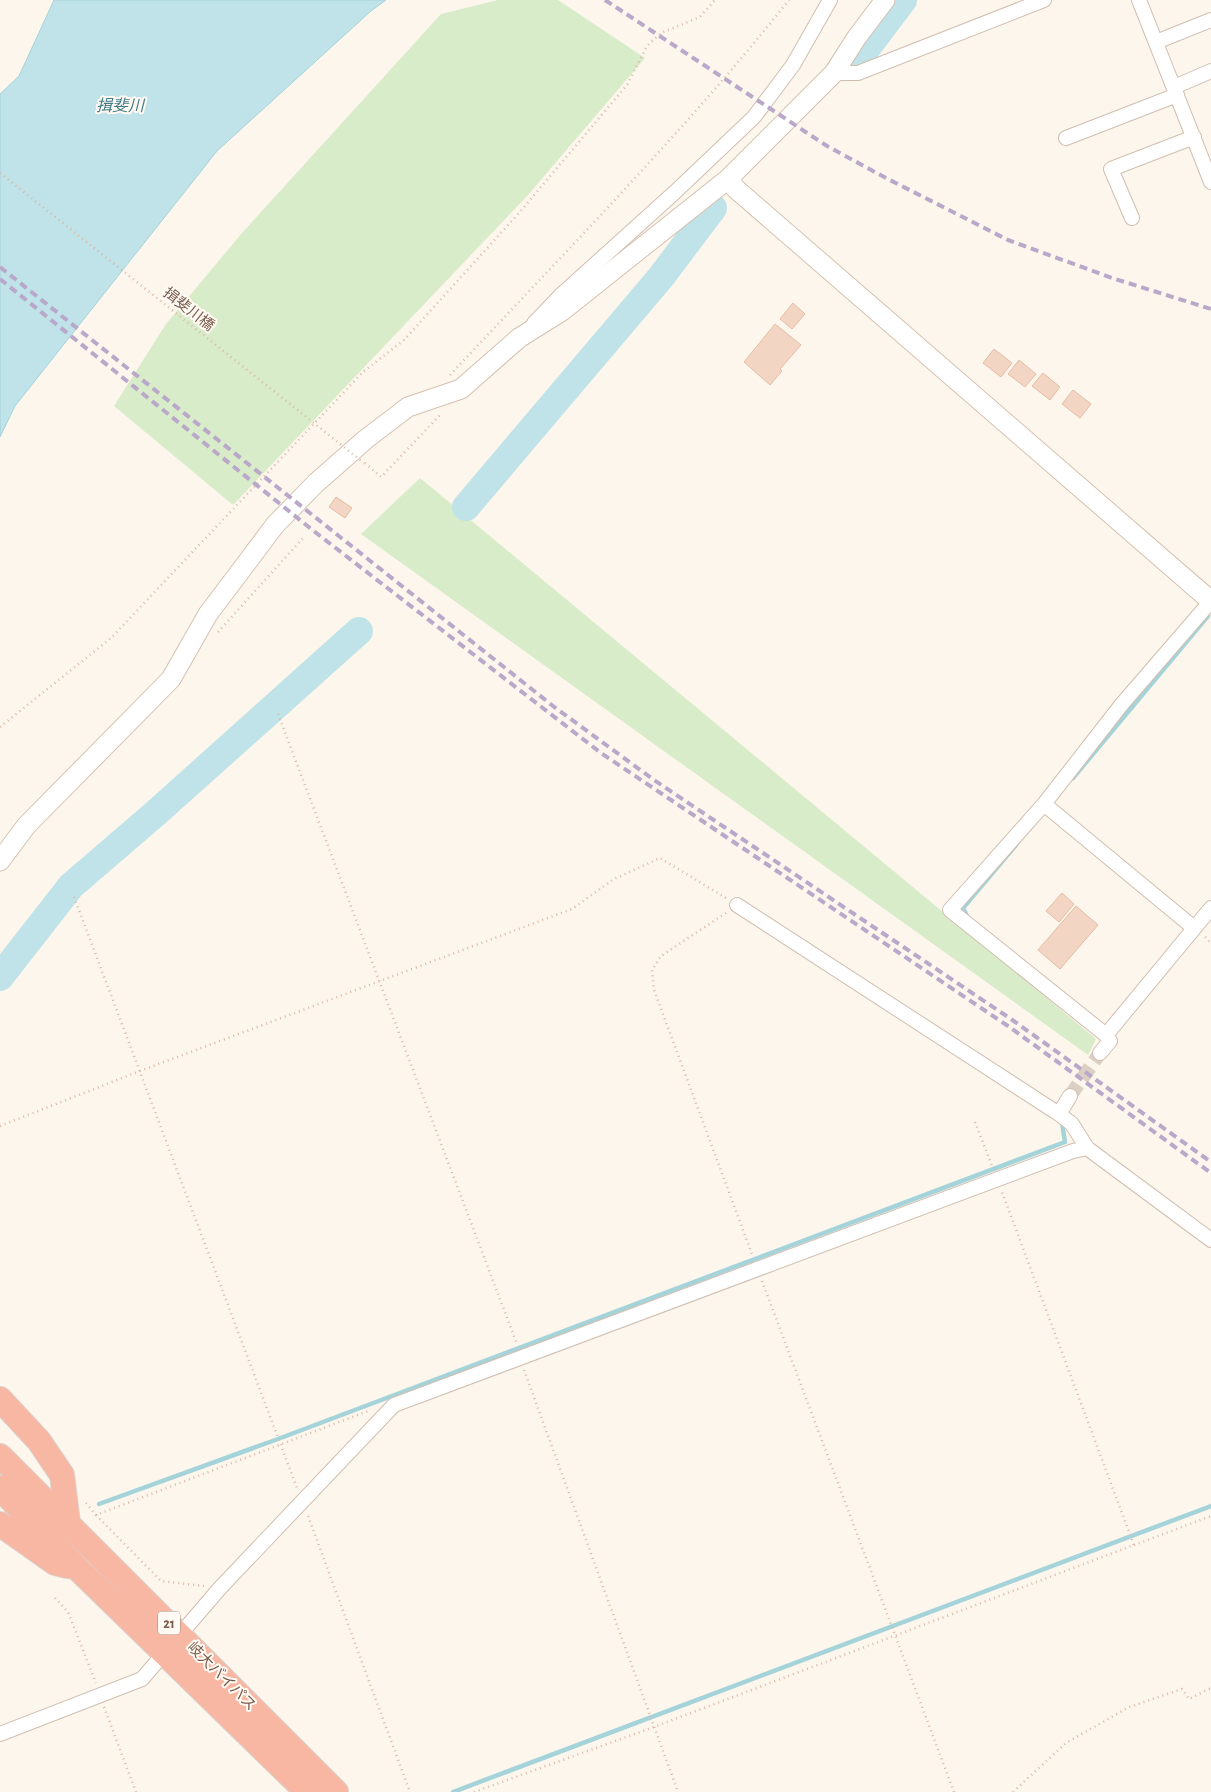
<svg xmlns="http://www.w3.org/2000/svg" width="1211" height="1792" font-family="'Alegreya Sans','Noto Sans JP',sans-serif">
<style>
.green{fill:#d8ecc9}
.water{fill:#bfe3e8;stroke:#a5d3da}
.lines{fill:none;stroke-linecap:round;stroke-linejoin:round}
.stream{stroke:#a5d3da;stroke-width:4.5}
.river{stroke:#bfe3e8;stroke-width:28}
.building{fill:#f3d5c3;stroke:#e6bba3}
.street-tunnel{stroke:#dcd0c4;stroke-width:14;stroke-dasharray:14 7;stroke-linecap:butt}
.street-casing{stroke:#d1beb0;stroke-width:16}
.secondary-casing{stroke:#d6c0b0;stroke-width:21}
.highway-casing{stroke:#dad1cd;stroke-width:26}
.path{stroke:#d9b8a5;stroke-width:2.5;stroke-dasharray:1 4;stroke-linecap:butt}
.street{stroke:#fff;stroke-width:14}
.secondary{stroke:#fff;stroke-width:19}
.highway{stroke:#f7b7a3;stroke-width:24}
.rail{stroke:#b9a8c9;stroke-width:4;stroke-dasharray:8 5;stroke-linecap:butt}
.path-bridge{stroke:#d9b8a5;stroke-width:2.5;stroke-dasharray:1 4;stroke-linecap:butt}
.labels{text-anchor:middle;stroke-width:4;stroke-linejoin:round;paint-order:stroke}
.shield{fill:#fffaf3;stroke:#a28b7f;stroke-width:1}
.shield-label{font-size:14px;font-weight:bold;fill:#7a5c4d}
.street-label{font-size:15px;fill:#7a5c4d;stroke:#fffaf3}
.water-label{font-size:16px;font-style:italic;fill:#437c86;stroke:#fffaf3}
</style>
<rect width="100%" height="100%" fill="#fdf6ec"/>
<!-- green -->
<path class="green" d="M498 0H558L645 58 528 195 233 505 114 406 166 324 242 233 441 14Z
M420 478 1096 1039 1088 1055 361 534Z"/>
<!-- water -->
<path class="water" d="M54 0H386L371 11 217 151 15 406 0 437V94L19 76Z"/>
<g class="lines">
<!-- stream -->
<path class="stream" d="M1073 778 1208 616
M967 916 963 908 1016 845
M99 1504 278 1439 1065 1142 1062 1123
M453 1792 1211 1506"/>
<!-- river -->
<path class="river" d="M860 57 903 0
M466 507 661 277 713 208
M0 977 71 886 157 812 359 631"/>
</g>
<!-- building -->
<path class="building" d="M793 303 805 314 792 329 780 319Z
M775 324 801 345 780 369 782 371 770 385 744 362Z
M994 349 1012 363 1001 377 983 363Z
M1019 360 1036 374 1025 387 1008 374Z
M1043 373 1060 387 1050 400 1032 386Z
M1073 390 1091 404 1080 418 1062 404Z
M336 497 352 508 345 518 329 507Z
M1062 893 1074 904 1059 922 1046 911Z
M1076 906 1098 925 1060 969 1038 950Z"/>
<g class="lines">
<!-- street-tunnel -->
<path class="street-tunnel" d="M1070 1096 1100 1053"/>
<!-- street casing -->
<g class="street-casing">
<path id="street" d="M1139 0 1211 182
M1156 42 1211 20
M834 73H858L1044 0
M1174 87 1211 71
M1066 138 1177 95
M1132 218 1111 169 1194 137
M534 323 561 295 674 193 754 117 793 65 830 0
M1044 804 1194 928
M737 905 1059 1114
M1106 1035 1211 908
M1100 1053 1110 1041 1106 1035 950 910 1044 804 1122 704 1211 601
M1070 1096 1059 1114 1072 1124 1087 1148 1211 1240
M0 1734 142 1679 220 1588 394 1405 1073 1151 1087 1148"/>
</g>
<!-- secondary casing -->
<g class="secondary-casing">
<path id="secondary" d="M728 179 736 189 1211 601
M0 861 26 826 171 679 208 614 248 561 275 525 316 483 366 439 408 407 461 389 519 338 562 311 728 179 834 73 857 37 885 0"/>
</g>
<!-- highway casing -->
<g class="highway-casing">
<path id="highway" d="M0 1399 39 1441 62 1475 68 1523
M0 1456 336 1792
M0 1488 78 1569 307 1792
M0 1524 55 1563 67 1566"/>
</g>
<!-- path -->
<path class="path" d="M450 375C565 252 684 132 789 0
M365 463 381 477 442 413
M218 632 303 538
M278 714 517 1344
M0 727 111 638 363 372 404 340 519 213 627 85 647 46 661 33 700 17 715 0
M74 897 297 1488
M726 913 661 956 652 970 654 990 753 1257
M1205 937 1211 943
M975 1122 992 1166
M0 1126 140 1071 572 909 614 879 660 858 726 898
M762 1281 954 1792
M524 1370 678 1792
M86 1503 96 1515 368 1411
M96 1515 161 1581 204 1586
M308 1516 410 1792
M1134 1545 1211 1516
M55 1598 68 1612 96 1683
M104 1707 136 1792
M474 1792 654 1727 1134 1545 1002 1192
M1013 1792 1066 1743 1129 1707 1182 1689 1189 1699 1211 1688"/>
<!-- street -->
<use href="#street" class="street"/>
<!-- secondary -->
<use href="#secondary" class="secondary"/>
<!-- highway -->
<use href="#highway" class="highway"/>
<!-- rail -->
<path class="rail" d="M605 0 827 146 886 178 1008 240 1112 278 1211 309
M0 267 553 706 654 780 1011 1019 1211 1162
M0 279 315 532 601 753 1008 1026 1211 1173"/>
<!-- path-bridge -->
<path class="path-bridge" d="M0 173 364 463"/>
</g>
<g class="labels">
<!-- shield labels -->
<rect class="shield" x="158" y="1611.5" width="22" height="23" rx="4"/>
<g class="shield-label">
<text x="169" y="1628">21</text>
</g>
<!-- street labels -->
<g class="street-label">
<text transform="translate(189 309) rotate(38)" y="5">揖斐川橋</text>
<text transform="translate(222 1676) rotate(45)" y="5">岐大バイパス</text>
</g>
<!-- water labels -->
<g class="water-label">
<text x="120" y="111">揖斐川</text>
</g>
</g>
</svg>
